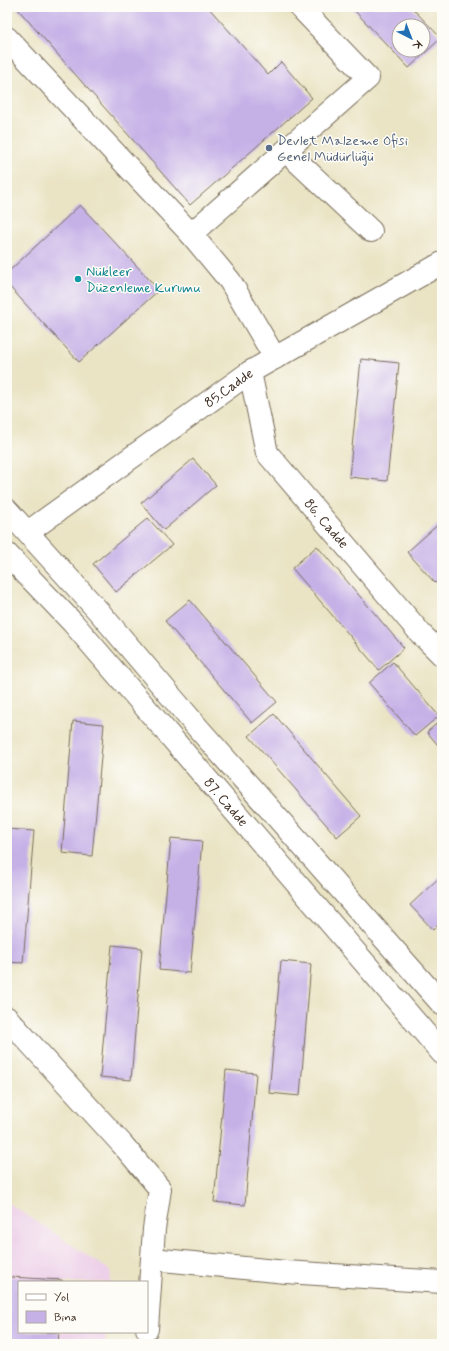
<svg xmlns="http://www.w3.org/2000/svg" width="449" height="1351" font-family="Mynerve,sans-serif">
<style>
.built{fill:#edd0e9}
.building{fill:#c6b1e7;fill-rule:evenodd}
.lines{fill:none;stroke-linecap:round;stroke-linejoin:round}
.minor-casing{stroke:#786b58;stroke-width:24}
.minor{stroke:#fff;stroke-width:22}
.service-dot{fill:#5c6f8a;stroke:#fdfcf7;stroke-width:1.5}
.culture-dot{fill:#0f9aa8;stroke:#fdfcf7;stroke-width:1.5}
.labels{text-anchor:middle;stroke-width:3;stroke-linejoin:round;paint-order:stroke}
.service-label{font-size:14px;fill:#4e5e75;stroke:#fdfcf7;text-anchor:start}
.culture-label{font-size:14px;fill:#0d838f;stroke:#fdfcf7;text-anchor:start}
.street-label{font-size:14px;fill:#3b2a1e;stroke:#fdfcf7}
</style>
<rect width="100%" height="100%" fill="#fdfcf7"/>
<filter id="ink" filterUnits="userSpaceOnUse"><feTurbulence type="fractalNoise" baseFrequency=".025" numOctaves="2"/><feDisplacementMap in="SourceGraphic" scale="8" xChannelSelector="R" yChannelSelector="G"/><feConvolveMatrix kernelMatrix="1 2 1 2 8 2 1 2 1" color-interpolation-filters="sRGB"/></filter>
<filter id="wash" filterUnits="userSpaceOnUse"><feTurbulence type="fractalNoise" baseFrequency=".012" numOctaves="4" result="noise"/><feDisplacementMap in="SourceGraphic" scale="16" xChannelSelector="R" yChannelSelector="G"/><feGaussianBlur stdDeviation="0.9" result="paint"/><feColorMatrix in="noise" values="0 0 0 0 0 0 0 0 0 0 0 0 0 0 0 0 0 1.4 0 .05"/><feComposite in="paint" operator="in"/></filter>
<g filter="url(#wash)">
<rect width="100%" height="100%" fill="#eae4c5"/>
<!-- built -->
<path class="built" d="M7 1202 111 1271 110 1282H19V1332H106L105 1344H7Z"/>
<g id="blocks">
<!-- building -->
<path class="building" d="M16 7H208L268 75 281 62 312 98 190 205Z
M351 7H411L441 38 409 68ZM399 26H423V50H399Z
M80 205 159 290 79 362 7 284V273Z
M361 359 399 363 387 481 349 477Z
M193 459 216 485 164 530 141 503Z
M148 518 172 545 116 592 93 564Z
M442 521V577L435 583 407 552Z
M317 546 404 648 379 670 292 568Z
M190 600 277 702 252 723 165 621Z
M393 662 439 716 415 736 369 683Z
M274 714 361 816 337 837 249 736Z
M442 719V750L427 732Z
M73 721 104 724 92 856 62 853Z
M7 829 34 831 23 963 7 962Z
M171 838 202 841 190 973 159 970Z
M442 875V921L433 930 410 905Z
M112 945 142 948 131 1080 100 1077Z
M281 961 311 964 300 1096 269 1093Z
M226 1070 256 1073 245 1205 214 1202Z
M10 1277 62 1280V1282H19V1332H59L58 1344H7Z"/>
</g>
</g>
<g filter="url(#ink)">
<use href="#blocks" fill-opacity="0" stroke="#786b58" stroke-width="1"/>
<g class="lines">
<!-- minor casing -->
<g class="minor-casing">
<g id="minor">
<path d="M7 38 191 234 230 281 275 358"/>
<path d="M286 151 371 231"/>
<path d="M191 234 368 78 300 7"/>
<path id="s1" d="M250 372 267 453 421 634 442 655"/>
<path d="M7 510 101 614 198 728 442 1004"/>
<path id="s2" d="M28 532 250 372 442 263"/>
<path id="s3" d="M7 554 73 623 442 1053"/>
<path d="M7 1018 122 1144 160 1189 154 1229 147 1329"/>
<path d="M152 1259 286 1272 442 1282"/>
</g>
</g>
<!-- minor -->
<use href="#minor" class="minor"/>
</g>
</g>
<!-- markers -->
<circle class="service-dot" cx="269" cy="148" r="4"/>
<circle class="culture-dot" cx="78" cy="279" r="4"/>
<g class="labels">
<!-- service labels -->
<g class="service-label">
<text x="277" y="145">Devlet Malzeme Ofisi<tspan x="277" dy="16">Genel Müdürlüğü</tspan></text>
</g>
<!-- culture labels -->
<g class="culture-label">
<text x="86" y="276">Nükleer<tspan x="86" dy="16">Düzenleme Kurumu</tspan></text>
</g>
<!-- street labels -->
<g class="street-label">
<text dy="5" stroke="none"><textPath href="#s2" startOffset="247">85.Cadde</textPath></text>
<text dy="5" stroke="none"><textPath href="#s1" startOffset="175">86. Cadde</textPath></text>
<text dy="5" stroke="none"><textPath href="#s3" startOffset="331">87. Cadde</textPath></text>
</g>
</g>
<!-- margin -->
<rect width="449" height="1351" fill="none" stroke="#fdfcf7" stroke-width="24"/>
<!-- legend -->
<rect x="18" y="1281" width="130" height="52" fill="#fdfcf7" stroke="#afa8a0"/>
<rect x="26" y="1294" width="20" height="6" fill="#ffffff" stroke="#afa8a0"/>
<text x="54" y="1301" font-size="12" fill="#3b2a1e">Yol</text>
<rect x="26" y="1311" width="20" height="12" fill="#c6b1e7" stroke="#afa8a0"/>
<text x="54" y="1321" font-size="12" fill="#3b2a1e">Bina</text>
<!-- north arrow -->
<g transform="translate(411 38) rotate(138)"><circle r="19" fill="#fdfcf7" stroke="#afa8a0"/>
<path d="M0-3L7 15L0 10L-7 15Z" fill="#1f6fb2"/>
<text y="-6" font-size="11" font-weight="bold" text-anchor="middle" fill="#3b2a1e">K</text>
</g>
</svg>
